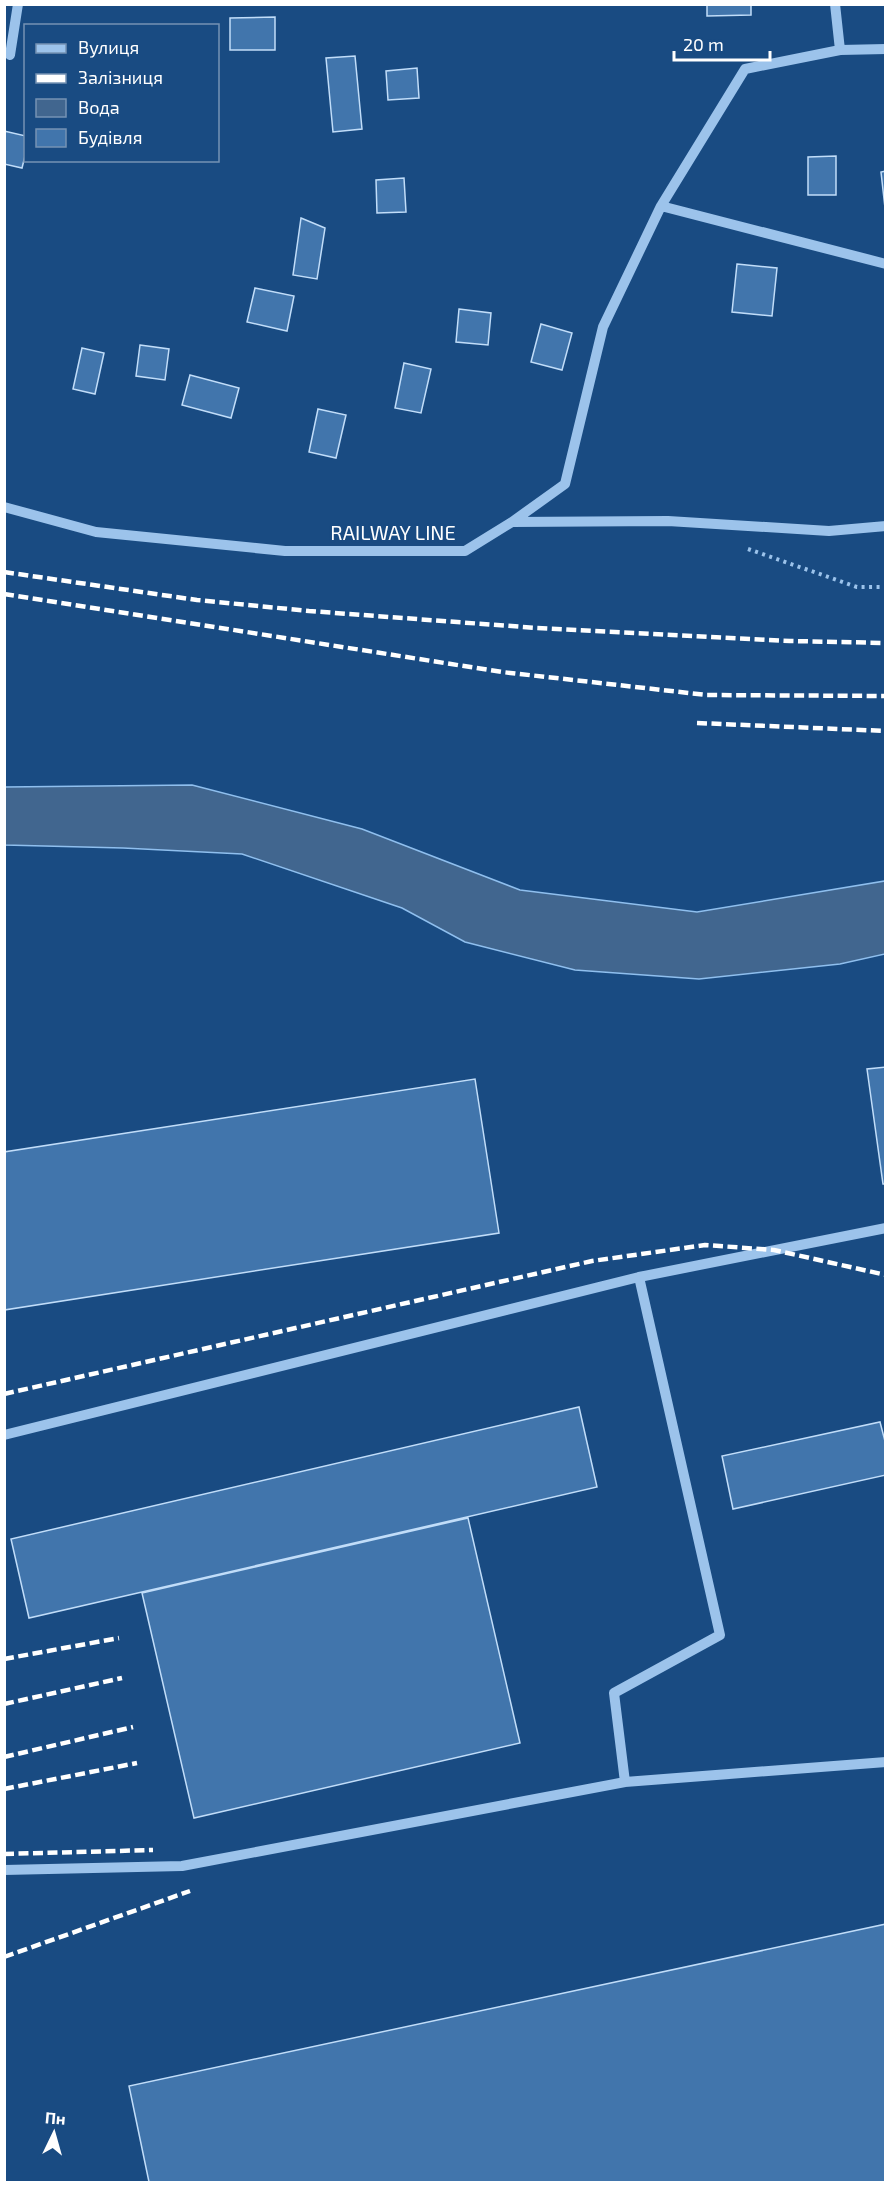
<svg xmlns="http://www.w3.org/2000/svg" width="890" height="2187" font-family="'Exo 2',sans-serif">
<style>
.water{fill:#41668f;stroke:#8fbfee;stroke-width:1.5}
.building{fill:#4175ac;stroke:#c1ddf9;stroke-width:1.5}
.lines{fill:none;stroke-linecap:round;stroke-linejoin:round}
.path{stroke:#9cc3eb;stroke-width:4;stroke-dasharray:3 4.5;stroke-linecap:butt}
.minor{stroke:#9cc3eb;stroke-width:10}
.rail{stroke:#fff;stroke-width:4.5;stroke-dasharray:10 4.5;stroke-linecap:butt}
.labels{text-anchor:middle;stroke-width:4.5;stroke-linejoin:round;paint-order:stroke}
.street-label{font-size:20px;fill:#fff;stroke:#194b82}
</style>
<rect width="100%" height="100%" fill="#194b82"/>
<!-- water -->
<path class="water" d="M192 785 362 829 520 890 697 912 885 881V954L840 964 699 979 575 970 465 942 402 908 242 854 123 848 5 845V787Z"/>
<!-- building -->
<path class="building" d="M707 4H751V15L707 16Z
M275 17V50H230V18Z
M355 56 362 129 333 132 326 58Z
M417 68 419 98 388 100 386 71Z
M4 131 26 136V152L22 168 4 164Z
M836 156V195H808V157Z
M886 171V217L881 172Z
M404 178 406 212 377 213 376 180Z
M301 218 325 228 317 279 293 275Z
M737 264 777 268 772 316 732 312Z
M255 288 294 296 287 331 247 322Z
M459 309 491 313 488 345 456 342Z
M541 324 572 333 562 370 531 362Z
M140 345 169 349 165 380 136 376Z
M82 348 104 353 95 394 73 389Z
M404 363 431 369 421 413 395 408Z
M190 375 239 388 231 418 182 405Z
M318 409 346 415 336 458 309 452Z
M886 1067V1184H883L867 1069Z
M475 1079 499 1233 4 1310V1152Z
M579 1407 597 1487 29 1618 11 1539Z
M880 1422 886 1445V1475L733 1509 722 1456Z
M468 1518 520 1743 194 1818 142 1593Z
M886 1924V2182H149L129 2086Z"/>
<g class="lines">
<!-- path -->
<path class="path" d="M748 549 857 587H886"/>
<!-- minor -->
<path class="minor" d="M835 4 840 50
M10 55 18 4
M661 206 886 264
M4 507 96 532 285 551H465L512 522 668 521 829 531 886 526
M512 522 565 484 603 327 661 206 745 69 840 50 886 49
M4 1435 639 1277 886 1228
M625 1782 614 1693 720 1635 639 1277
M4 1870 182 1866 625 1782 886 1762"/>
<!-- rail -->
<path class="rail" d="M4 572 197 600 309 611 537 628 790 641 886 643
M4 594 502 672 707 695 886 696
M697 723 886 731
M4 1394 592 1261 705 1245 774 1250 886 1275
M4 1659 119 1638
M4 1704 122 1678
M4 1757 133 1727
M4 1789 137 1763
M4 1854 153 1850
M4 1957 190 1891"/>
</g>
<g class="labels">
<!-- street labels -->
<g class="street-label">
<text x="393" y="540">RAILWAY LINE</text>
</g>
</g>
<!-- border -->
<rect width="890" height="2187" fill="none" stroke="#ffffff" stroke-width="12"/>
<!-- legend -->
<rect x="24" y="24" width="195" height="138" fill="#194b82" stroke="#7593b4" stroke-width="1.5"/>
<rect x="36" y="44" width="30" height="9" fill="#9cc3eb" stroke="#7593b4" stroke-width="1.5"/>
<text x="78" y="54" font-size="18" fill="#ffffff">Вулиця</text>
<rect x="36" y="74" width="30" height="9" fill="#ffffff" stroke="#7593b4" stroke-width="1.5"/>
<text x="78" y="84" font-size="18" fill="#ffffff">Залізниця</text>
<rect x="36" y="99" width="30" height="18" fill="#41668f" stroke="#7593b4" stroke-width="1.5"/>
<text x="78" y="114" font-size="18" fill="#ffffff">Вода</text>
<rect x="36" y="129" width="30" height="18" fill="#4175ac" stroke="#7593b4" stroke-width="1.5"/>
<text x="78" y="144" font-size="18" fill="#ffffff">Будівля</text>
<!-- north arrow -->
<g transform="translate(54 2133) rotate(5)" stroke="#194b82" stroke-width="4.5" paint-order="stroke">
<path d="M0-4.5L10 22L0 15L-10 22Z" fill="#ffffff"/>
<text y="-9" font-size="16" font-weight="bold" text-anchor="middle" fill="#ffffff">Пн</text>
</g>
<!-- scale -->
<path d="M674 51v9h96v-9" fill="none" stroke="#ffffff" stroke-width="3"/>
<text x="683" y="51" font-size="18" fill="#ffffff" stroke="#194b82" stroke-width="4.5" paint-order="stroke">20 m</text>
</svg>
